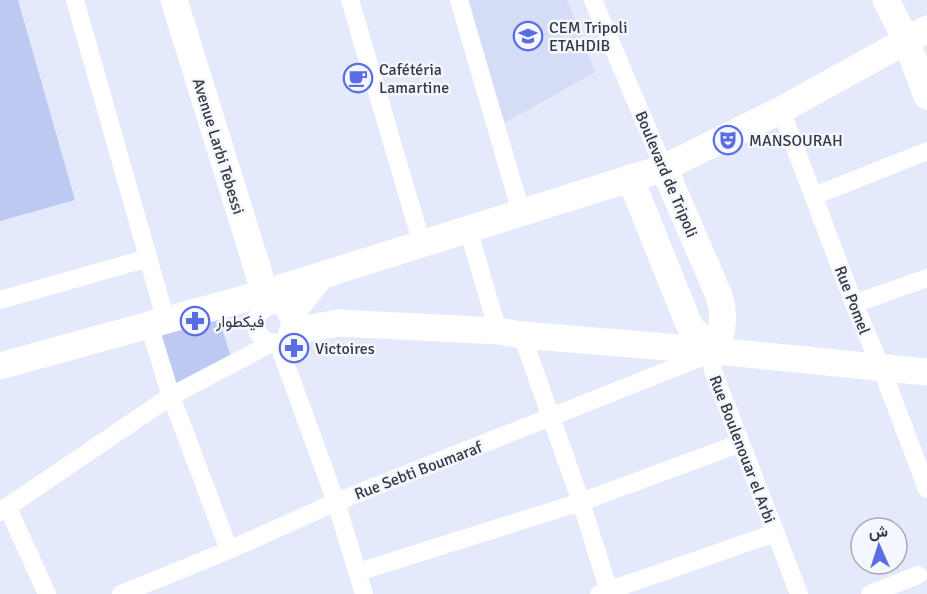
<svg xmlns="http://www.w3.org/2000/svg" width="927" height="594" font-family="Signika,Vazirmatn,sans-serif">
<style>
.built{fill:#d5ddf6}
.green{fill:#bec9f1}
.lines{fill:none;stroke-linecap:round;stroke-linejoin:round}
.street{stroke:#fff;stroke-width:18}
.secondary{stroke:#fff;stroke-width:27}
.labels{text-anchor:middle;stroke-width:5;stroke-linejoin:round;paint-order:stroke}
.poi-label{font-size:16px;fill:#363940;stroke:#f4f7fe;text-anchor:start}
.street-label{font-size:16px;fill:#363940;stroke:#f4f7fe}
</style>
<rect width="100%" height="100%" fill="#e4e9fb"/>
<!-- built -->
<path class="built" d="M465 0H567L595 72 501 125Z"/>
<!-- green -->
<path class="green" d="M0 0H18L75 200 0 221Z
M218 316 231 357 176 384 158 333Z"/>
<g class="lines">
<!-- street -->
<path class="street" d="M75 0 166 321
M350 0 422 244
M459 0 521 212
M593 0 664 168
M781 110 854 304 881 367 927 489
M814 196 927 151
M468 229 498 331
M0 300 148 258
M854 304 927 278
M256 324a19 19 0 1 1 38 0a19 19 0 1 1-38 0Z
M149 325 171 396 229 550
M522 335 581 502 609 591
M278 343 336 502 364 594
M716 351 712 364 713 371 799 594
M8 508 47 594
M0 512 171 396 272 343
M358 572 581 502 741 443
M121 594 229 550 336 502 712 353
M599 594 775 533
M870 594 918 575"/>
<!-- secondary -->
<path class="secondary" d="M174 0 265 293
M886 0 906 40 927 96
M664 168 720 298C725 318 722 332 716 351
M630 178 688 322 693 330 716 351
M291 313 321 276
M292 331 339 323 498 331 522 335 716 351 927 372
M0 366 265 293 664 168 781 110 927 29"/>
</g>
<!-- icons -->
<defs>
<g id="school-ring" transform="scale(1.5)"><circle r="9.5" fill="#f4f7fe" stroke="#5a6de4" stroke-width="1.5"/><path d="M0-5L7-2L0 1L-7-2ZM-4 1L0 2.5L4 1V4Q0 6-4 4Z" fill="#5a6de4"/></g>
<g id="cafe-ring" transform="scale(1.5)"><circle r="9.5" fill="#f4f7fe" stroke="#5a6de4" stroke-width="1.5"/><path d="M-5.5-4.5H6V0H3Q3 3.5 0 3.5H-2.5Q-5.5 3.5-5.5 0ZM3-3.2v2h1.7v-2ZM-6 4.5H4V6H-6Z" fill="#5a6de4"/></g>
<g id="theatre-ring" transform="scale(1.5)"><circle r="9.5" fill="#f4f7fe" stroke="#5a6de4" stroke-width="1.5"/><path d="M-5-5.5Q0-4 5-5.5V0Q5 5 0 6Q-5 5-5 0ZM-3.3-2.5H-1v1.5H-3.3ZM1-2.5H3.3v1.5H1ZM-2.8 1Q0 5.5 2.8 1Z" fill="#5a6de4"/></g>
<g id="pharmacy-ring" transform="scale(1.5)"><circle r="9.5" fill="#f4f7fe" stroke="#5a6de4" stroke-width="1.5"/><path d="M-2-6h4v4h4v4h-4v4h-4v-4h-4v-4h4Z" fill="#5a6de4"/></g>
</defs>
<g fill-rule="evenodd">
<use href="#school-ring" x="528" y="36"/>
<use href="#cafe-ring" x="358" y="78"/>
<use href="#theatre-ring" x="728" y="140"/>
<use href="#pharmacy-ring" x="195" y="321"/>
<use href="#pharmacy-ring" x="294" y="348"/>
</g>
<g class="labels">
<!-- poi labels -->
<g class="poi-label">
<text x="549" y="33">CEM Tripoli<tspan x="549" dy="18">ETAHDIB</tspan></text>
<text x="379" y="75">Cafétéria<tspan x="379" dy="18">Lamartine</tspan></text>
<text x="749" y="146">MANSOURAH</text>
<text x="216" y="327">فيكطوار</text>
<text x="315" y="354">Victoires</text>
</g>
<!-- street labels -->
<g class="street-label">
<text transform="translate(219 146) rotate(73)" y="6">Avenue Larbi Tebessi</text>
<text transform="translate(667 174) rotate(67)" y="6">Boulevard de Tripoli</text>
<text transform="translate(853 300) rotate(69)" y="6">Rue Pomel</text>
<text transform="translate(743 449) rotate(69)" y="6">Rue Boulenouar el Arbi</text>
<text transform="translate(418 470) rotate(-21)" y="6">Rue Sebti Boumaraf</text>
</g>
</g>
<!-- north arrow -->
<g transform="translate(879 546) rotate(357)"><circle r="28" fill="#f4f7fe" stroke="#a8abb2" stroke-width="1.5"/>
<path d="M0-4.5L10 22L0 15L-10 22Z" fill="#5a6de4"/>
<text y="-9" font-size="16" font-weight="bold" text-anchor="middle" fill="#363940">ش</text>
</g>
</svg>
